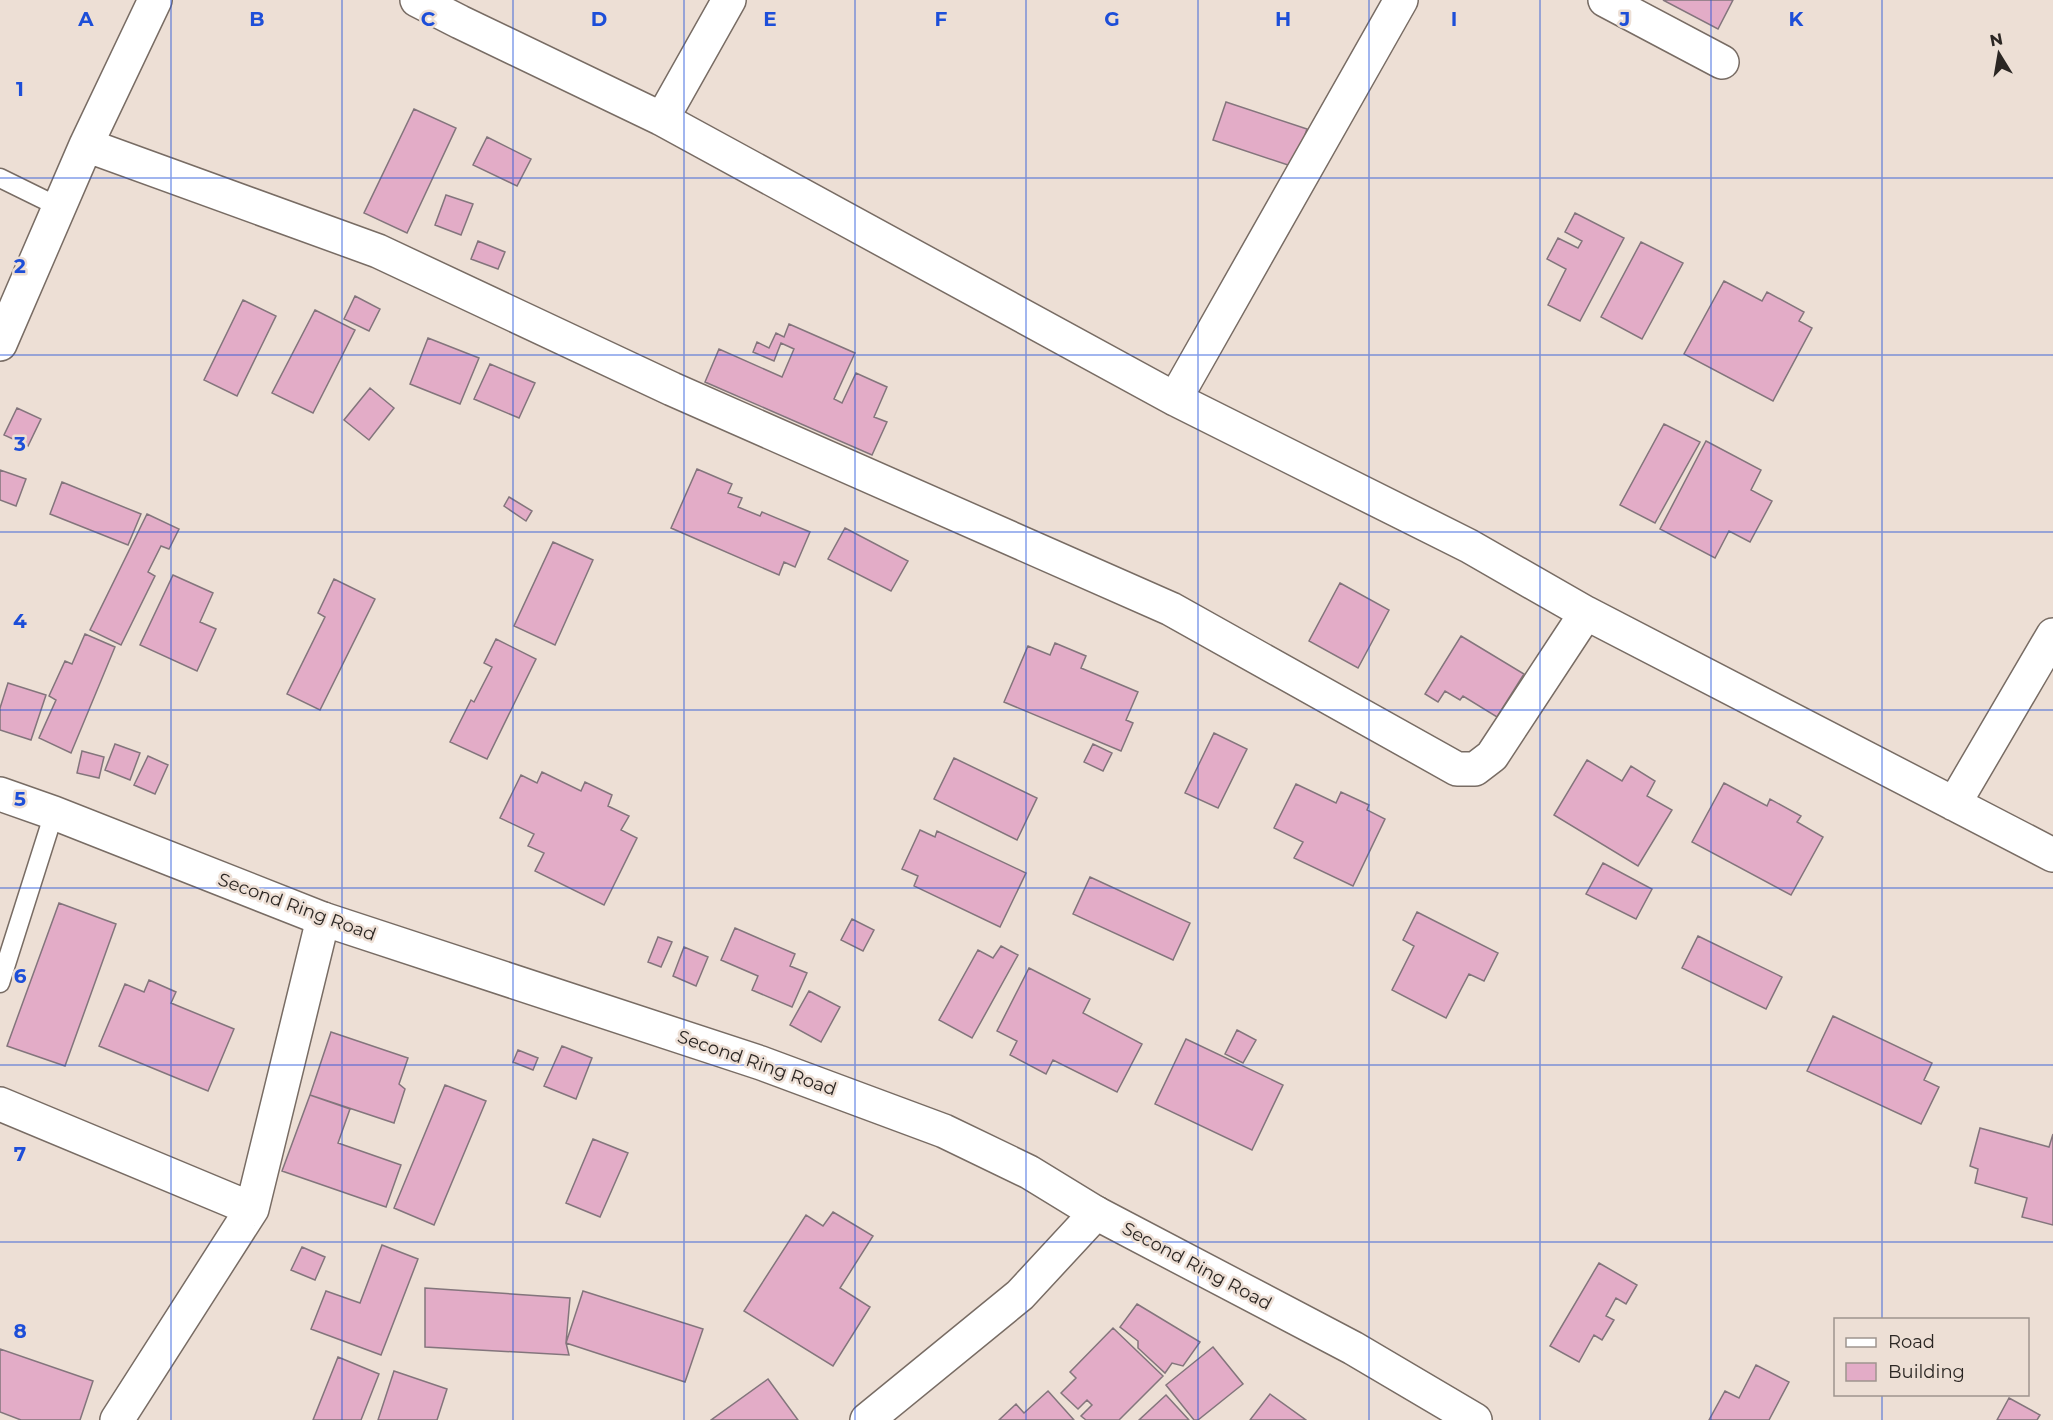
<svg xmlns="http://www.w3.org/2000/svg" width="2053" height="1420" font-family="Montserrat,sans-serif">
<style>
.building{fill:#e3acc7;stroke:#83757c;stroke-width:1.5}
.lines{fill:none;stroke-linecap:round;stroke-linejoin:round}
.lane-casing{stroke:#786c64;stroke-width:21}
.street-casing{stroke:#786c64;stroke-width:36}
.secondary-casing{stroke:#786c64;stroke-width:36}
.lane{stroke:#fff;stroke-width:18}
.street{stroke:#fff;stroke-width:33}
.secondary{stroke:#fff;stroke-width:33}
.grid{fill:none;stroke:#1d4ed8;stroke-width:1.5;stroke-opacity:0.55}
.labels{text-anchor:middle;stroke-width:5;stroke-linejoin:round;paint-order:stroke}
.street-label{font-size:18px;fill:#2b2623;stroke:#eddfd5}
.grid-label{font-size:20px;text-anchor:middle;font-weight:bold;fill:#1d4ed8;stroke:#eddfd5;stroke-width:5;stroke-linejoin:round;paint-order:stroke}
</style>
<rect width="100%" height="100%" fill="#eddfd5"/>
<!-- building -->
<path class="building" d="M1663 0H1733L1718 29Z
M1226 102 1307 129 1294 167 1213 140Z
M414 109 456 128 407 233 364 213Z
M487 137 531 159 517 186 473 165Z
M446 195 473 204 461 235 435 225Z
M1575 213 1624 238 1580 321 1548 305 1566 269 1547 259 1558 238 1578 248 1582 241 1565 232Z
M478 241 505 252 498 269 471 259Z
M1641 242 1683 263 1642 339 1601 317Z
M1724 281 1762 301 1767 292 1804 312 1799 321 1812 328 1773 401 1684 354Z
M355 296 380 309 369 331 344 319Z
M243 300 276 316 237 396 204 380Z
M315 310 355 330 313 413 272 393Z
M789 324 855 353 834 399 842 403 856 373 887 387 874 417 887 422 872 455 705 382 719 349 782 377 794 349 781 343 774 361 753 352 757 342 769 348 776 333 784 337Z
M428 338 479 358 460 404 410 384Z
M490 364 535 383 519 418 474 399Z
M370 388 394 408 369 440 344 420Z
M17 408 41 419 28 446 4 435Z
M1664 424 1700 442 1655 523 1620 505Z
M1706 441 1761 470 1751 490 1772 501 1750 542 1729 531 1715 558 1660 529Z
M697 469 732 484 728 493 742 498 738 507 760 516 762 512 810 532 795 567 784 562 779 575 671 528Z
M0 470 26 479 16 506 0 500Z
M62 482 141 514 128 545 50 514Z
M509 497 532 511 526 521 504 506Z
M147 514 179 529 169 549 161 546 148 572 155 576 121 645 90 630Z
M845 528 908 561 891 591 828 559Z
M553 542 593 560 555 645 514 626Z
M173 575 213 593 200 622 216 629 197 671 140 645Z
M334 579 375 599 320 710 287 694 325 617 318 613Z
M1340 583 1389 610 1358 668 1309 641Z
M85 634 115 647 71 753 39 738 56 700 49 696 65 661 72 664Z
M1461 636 1524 674 1497 717 1463 696 1460 700 1445 691 1438 702 1425 694Z
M496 639 536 659 487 759 450 742 471 700 474 702 492 667 484 663Z
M1055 643 1086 656 1081 668 1138 692 1126 720 1133 723 1121 751 1004 702 1028 646 1050 655Z
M8 683 46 695 31 740 0 730V708Z
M1214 733 1247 749 1218 808 1185 793Z
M115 744 140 753 130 780 105 770Z
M1093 744 1112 753 1103 771 1084 762Z
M82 751 104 757 99 778 77 773Z
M148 756 168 765 155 794 134 785Z
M954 758 1037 798 1017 840 934 799Z
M1587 760 1622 781 1631 766 1655 781 1647 796 1672 810 1638 866 1554 815Z
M542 772 581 791 585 782 612 795 608 806 629 816 621 830 637 838 604 905 535 871 544 853 528 846 534 834 500 818 521 775 537 783Z
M1724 783 1767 806 1770 799 1801 816 1797 822 1823 837 1791 895 1692 842Z
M1296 784 1336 803 1341 792 1369 805 1367 810 1385 819 1353 886 1294 858 1303 842 1274 828Z
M920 830 935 837 937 831 1026 873 1000 927 914 886 918 876 902 869Z
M1603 863 1652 889 1636 919 1586 894Z
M1090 877 1190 923 1173 960 1073 914Z
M59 903 116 924 65 1066 7 1046Z
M1417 912 1498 953 1484 981 1469 974 1446 1018 1392 990 1414 946 1403 940Z
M852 919 874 930 863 951 841 940Z
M735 928 795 954 790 966 807 973 792 1007 752 990 758 976 721 960Z
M1698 936 1782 977 1766 1009 1682 968Z
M658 937 672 942 661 967 648 962Z
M1001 946 1018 955 972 1038 939 1020 978 950 993 958Z
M684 947 708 957 696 986 673 976Z
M1029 968 1090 999 1083 1013 1142 1044 1117 1092 1053 1060 1046 1074 1010 1055 1017 1041 997 1031Z
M149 980 176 992 171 1003 234 1029 208 1091 99 1046 125 984 144 992Z
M809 991 840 1007 821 1042 790 1025Z
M1833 1016 1932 1063 1924 1080 1939 1087 1921 1124 1807 1071Z
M1237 1030 1256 1040 1243 1063 1225 1054Z
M331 1032 408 1058 399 1084 405 1089 394 1123 310 1095Z
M1186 1039 1283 1085 1252 1150 1155 1104Z
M562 1046 592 1058 576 1099 544 1086Z
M518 1050 538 1058 533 1070 513 1062Z
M445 1085 486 1101 434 1225 394 1208Z
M310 1095 350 1109 338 1143 401 1165 386 1207 282 1171Z
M1980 1128 2049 1147 2053 1134V1225L2022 1217 2027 1198 1975 1183 1978 1169 1970 1166Z
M593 1139 628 1153 600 1217 566 1203Z
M833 1212 873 1236 840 1288 870 1307 833 1366 744 1311 806 1215 823 1226Z
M382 1245 418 1259 381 1355 311 1329 326 1291 360 1303Z
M302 1247 325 1257 315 1280 291 1270Z
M1599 1263 1637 1285 1626 1304 1616 1298 1606 1316 1614 1320 1602 1340 1594 1335 1579 1362 1550 1346Z
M425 1288 570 1298 566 1343 569 1355 425 1347Z
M583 1291 703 1329 685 1382 566 1343Z
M1137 1304 1200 1342 1183 1366 1172 1363 1165 1373 1138 1348V1341L1120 1327Z
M1113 1328 1163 1376 1119 1420H1086L1081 1416 1092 1405 1087 1400 1078 1409 1061 1393 1076 1378 1070 1372Z
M1213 1347 1243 1384 1198 1420H1194L1166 1385Z
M0 1349 93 1381 80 1420H21L0 1412Z
M338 1357 379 1374 361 1420H313Z
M1756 1365 1789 1382 1769 1420H1709L1725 1391 1739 1398Z
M394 1371 447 1389 437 1420H378Z
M768 1379 798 1420H711Z
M1048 1391 1074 1420H999L1016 1404 1024 1413Z
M1270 1394 1306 1420H1250Z
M1166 1395 1189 1420H1139Z
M2009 1398 2040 1415 2037 1420H1997Z"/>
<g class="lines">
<!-- lane casing -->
<g class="lane-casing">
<path id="lane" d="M0 178 59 207
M0 983 54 813"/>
</g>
<!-- street casing -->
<g class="street-casing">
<path id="street" d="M417 0 460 22 662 119 1175 399 1469 546 1586 613 2053 855
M1605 0 1722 62
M662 119 729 0
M86 145 378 251 672 389 1171 609 1457 769H1475L1492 756 1586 613
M0 344 86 145 155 0
M1175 399 1401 0
M1954 804 2053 635
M0 1104 252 1209
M117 1420 252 1209 323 919
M867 1420 1020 1295 1096 1213"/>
</g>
<!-- secondary casing -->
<g class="secondary-casing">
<path id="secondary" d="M0 794 54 813 323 919 761 1063 944 1131 1029 1172 1096 1213 1353 1348 1475 1420"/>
</g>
<!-- lane -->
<use href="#lane" class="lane"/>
<!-- street -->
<use href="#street" class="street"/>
<!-- secondary -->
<use href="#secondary" class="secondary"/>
</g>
<!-- grid -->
<path class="grid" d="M171 0V1420M342 0V1420M513 0V1420M684 0V1420M855 0V1420M1026 0V1420M1198 0V1420M1369 0V1420M1540 0V1420M1711 0V1420M1882 0V1320M0 178H2053M0 355H2053M0 532H2053M0 710H2053M0 888H2053M0 1065H2053M0 1242H2053M1882 1394V1420"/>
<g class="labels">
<!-- street labels -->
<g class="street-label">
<text transform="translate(297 907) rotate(20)" y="6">Second Ring Road</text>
<text transform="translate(757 1063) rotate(19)" y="6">Second Ring Road</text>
<text transform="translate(1197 1266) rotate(28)" y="6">Second Ring Road</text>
</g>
</g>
<g class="grid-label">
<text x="86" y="26">A</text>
<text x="257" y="26">B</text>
<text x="428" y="26">C</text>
<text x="599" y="26">D</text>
<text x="770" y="26">E</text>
<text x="941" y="26">F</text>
<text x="1112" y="26">G</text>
<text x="1283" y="26">H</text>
<text x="1454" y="26">I</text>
<text x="1625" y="26">J</text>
<text x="1796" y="26">K</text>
<text x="20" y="96">1</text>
<text x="20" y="273">2</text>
<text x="20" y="451">3</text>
<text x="20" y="628">4</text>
<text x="20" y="806">5</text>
<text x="20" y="983">6</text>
<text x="20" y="1161">7</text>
<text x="20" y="1338">8</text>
</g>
<!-- legend -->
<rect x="1834" y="1318" width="195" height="78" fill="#eddfd5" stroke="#9f958e" stroke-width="1.5"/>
<rect x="1846" y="1338" width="30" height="9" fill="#ffffff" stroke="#9f958e" stroke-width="1.5"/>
<text x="1888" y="1348" font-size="18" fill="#2b2623">Road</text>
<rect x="1846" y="1363" width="30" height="18" fill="#e3acc7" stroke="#9f958e" stroke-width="1.5"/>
<text x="1888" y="1378" font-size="18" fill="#2b2623">Building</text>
<!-- north arrow -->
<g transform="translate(1999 54) rotate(349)" stroke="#eddfd5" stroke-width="4.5" paint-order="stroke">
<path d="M0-4.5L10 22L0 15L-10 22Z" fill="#2b2623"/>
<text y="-9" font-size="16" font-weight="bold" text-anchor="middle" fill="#2b2623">N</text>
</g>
</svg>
